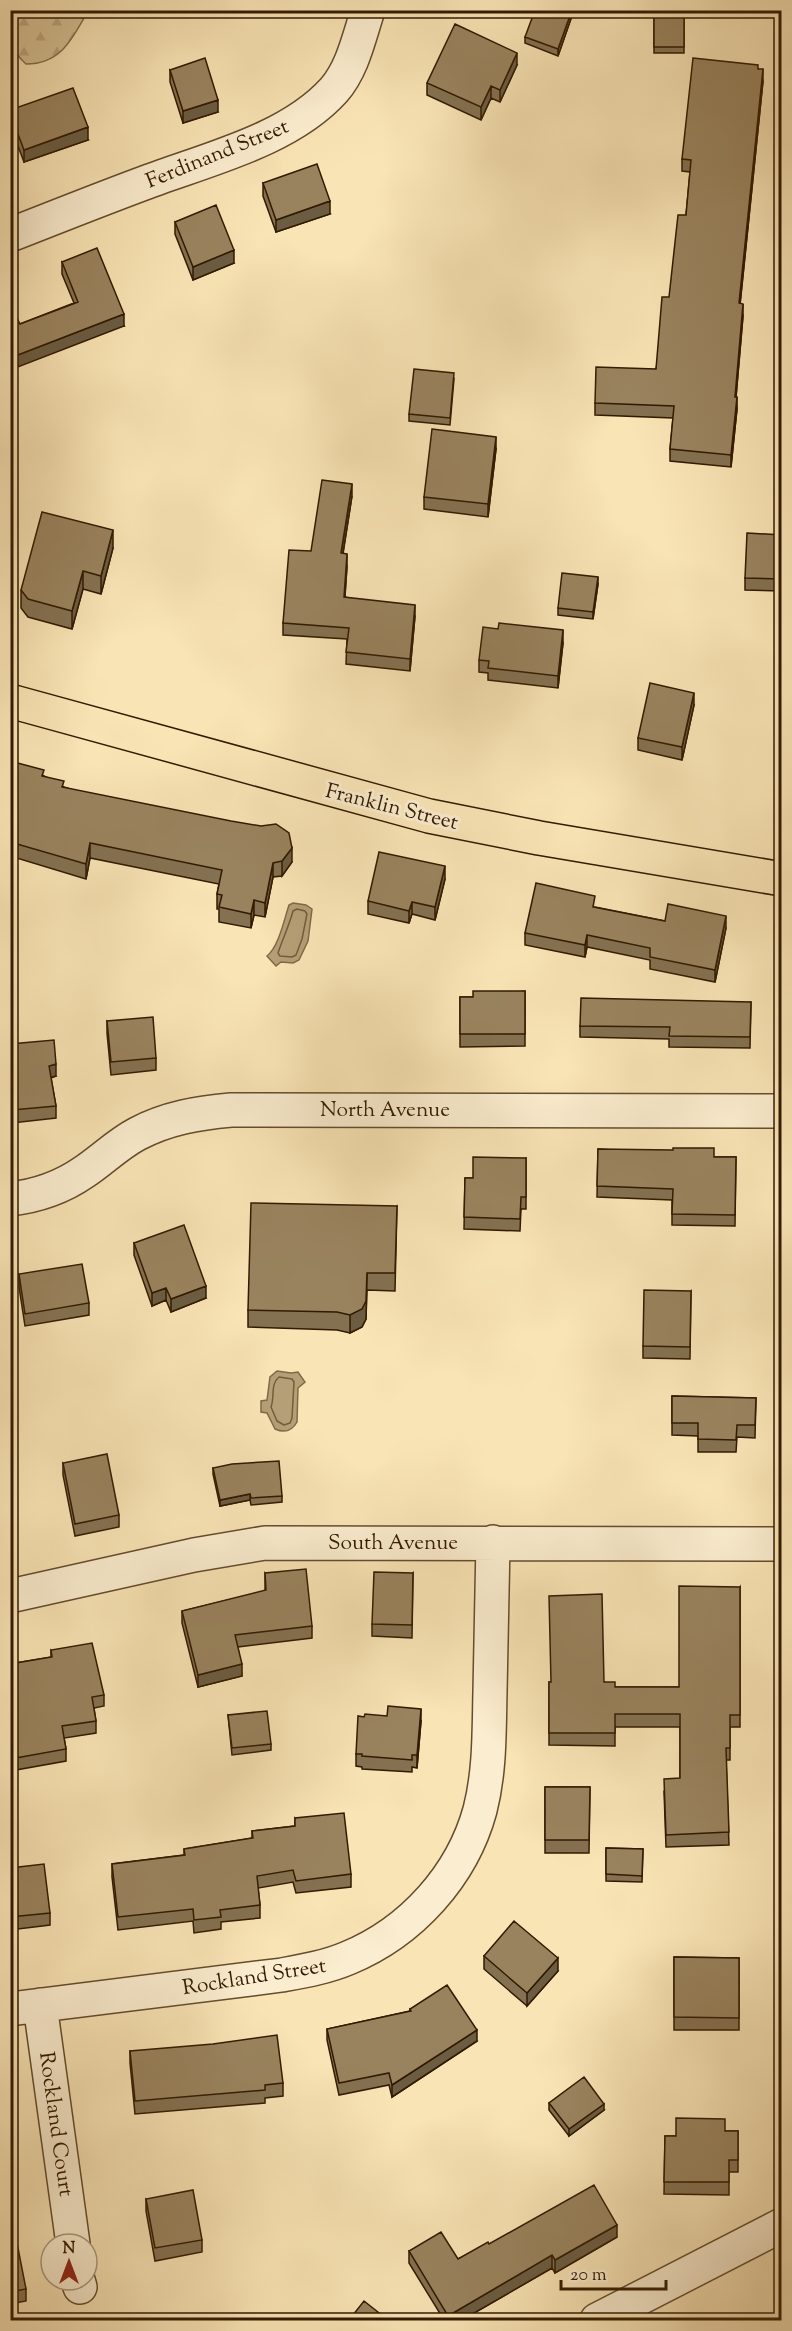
<svg xmlns="http://www.w3.org/2000/svg" width="792" height="2331" font-family="'Sorts Mill Goudy',serif">
<style>
.forest{fill:url(#forest-firs);stroke:#846e4b;stroke-width:1.5}
.water{fill:#b59f77;stroke:#816a47;stroke-width:1.5}
.lines{fill:none;stroke-linecap:round;stroke-linejoin:round}
.shore{stroke:#745c3c;stroke-width:1.5}
.minor-casing{stroke:#644c2d;stroke-width:36}
.primary-casing{stroke:#321a00;stroke-width:36}
.minor{stroke:#fbedcf;stroke-width:33}
.primary{stroke:#f9e4b5;stroke-width:33}
.wall{fill:#847151;stroke:#321a00;stroke-width:1.5}
.shaded-wall{fill:#6b5c42;stroke:#321a00;stroke-width:1.5}
.building{fill:#99835e;stroke:#321a00;stroke-width:1.5}
.labels{text-anchor:middle;stroke-width:6;stroke-linejoin:round;paint-order:stroke}
.street-label{font-size:21px;fill:#321a00;stroke:#fbedcf}
</style>
<defs>
<pattern id="forest-firs" width="22" height="20" patternUnits="userSpaceOnUse" patternTransform="scale(1.5)"><rect width="22" height="20" fill="#d7c296"/><path d="M5 1l3.5 6h-7zM16 11l3.5 6h-7z" fill="#b9a680"/></pattern>
</defs>
<rect width="100%" height="100%" fill="#f9e4b5"/>
<filter id="stains"><feTurbulence type="fractalNoise" baseFrequency=".00333" numOctaves="4"/><feColorMatrix values="0 0 0 0 .2 0 0 0 0 .09 0 0 0 0 .02 0 0 0 .5 -.17"/></filter>
<radialGradient id="worn" r=".72"><stop offset=".6" stop-color="#630" stop-opacity="0"/><stop offset="1" stop-color="#630" stop-opacity=".3"/></radialGradient>
<!-- forest -->
<path class="forest" d="M11 10H88V11C73 37 62 64 26 64 8 49 10 32 11 10Z
M117 2315H125L133 2320H91Z"/>
<!-- water -->
<path class="water" d="M293 903 306 905 312 909 308 941 299 960 293 963 281 962 276 966 267 956C279 946 284 920 289 905Z
M277 1371 291 1373 298 1372 305 1382 298 1388 297 1422C292 1431 284 1433 275 1429L267 1413 261 1412V1401L267 1400 270 1377Z"/>
<g class="lines">
<!-- shore -->
<path class="shore" d="M297 909 305 911 307 914 302 939 296 955 292 957 280 956 278 953C283 938 289 926 293 911Z
M279 1377 292 1379 294 1382 292 1418 290 1423 284 1425 277 1421 271 1407C275 1397 270 1384 279 1377Z"/>
<!-- minor casing -->
<g class="minor-casing">
<path id="minor" d="M10 235C56 217 101 199 147 182 208 159 289 140 334 90 353 68 359 37 368 10
M10 1199C37 1196 61 1188 84 1172 102 1160 118 1144 137 1134 167 1118 198 1113 231 1110L782 1111
M10 1596 194 1555 265 1543 782 1544
M40 2005 73 2244
M10 2009 282 1975C304 1971 327 1967 348 1958 411 1932 462 1876 480 1810 490 1771 489 1732 490 1692 491 1642 492 1592 493 1542
M78 2280 80 2287
M597 2320 782 2225"/>
</g>
<!-- primary casing -->
<g class="primary-casing">
<path id="primary" d="M10 701 429 816 539 838 782 879"/>
</g>
<!-- minor -->
<use href="#minor" class="minor"/>
<!-- primary -->
<use href="#primary" class="primary"/>
</g>
<!-- wall -->
<path class="wall" d="M574 10 558 56 525 43V37Z
M654 16H684V53H654Z
M517 65 500 102 491 98 481 120 427 95V83Z
M758 69 763 81 740 304 743 316 736 397 737 409 731 467 670 461V449L673 418 595 415V403L656 369 686 215 690 172 682 171V159Z
M170 70 218 112 183 123 170 82Z
M10 110 88 140 24 162 10 125Z
M263 183 330 214 276 232 263 196Z
M175 222 234 263 193 280 175 234Z
M62 262 124 326 20 324 74 303 62 274Z
M454 379 450 425 409 421V414Z
M496 449 488 517 424 509V497Z
M352 496 343 554 347 566 345 597 415 616 410 671 346 664 347 639 283 635V623L311 551Z
M782 535V591L745 590V578Z
M113 548 101 594 83 589 72 629 28 617 21 608V590Z
M598 584 593 619 558 615V608Z
M563 643 558 688 488 680V673L479 672V660Z
M694 705 682 760 638 750V738Z
M10 761 44 776 64 787 292 862 282 876 273 877 265 917 254 915 251 928 219 922V909H217V894L219 884 90 858 86 879 10 856Z
M445 879 435 920 412 914 409 923 368 914V901Z
M595 907 665 921 726 928 715 982 650 969V960L587 947 585 957 525 945V933Z
M525 991V1046L460 1047V997H473Z
M751 1002 750 1048 669 1047V1039L580 1037V1026Z
M107 1021 156 1058V1070L111 1075 107 1033Z
M10 1044 56 1076 51 1078 56 1106V1118L12 1123 10 1110Z
M598 1149 714 1157H736L735 1226 672 1225V1200L597 1197Z
M526 1158V1209H521L520 1231 464 1229 465 1178H473Z
M397 1206 395 1291 367 1290 366 1319 362 1327 350 1333 337 1330 248 1327V1310Z
M134 1243 206 1298 171 1312 166 1300 152 1306 134 1255Z
M19 1274 89 1303V1315L25 1326 19 1287Z
M691 1291 690 1359 643 1358V1346Z
M672 1396 756 1398 755 1438 737 1437 736 1452H698V1436L672 1435Z
M63 1463 119 1515V1527L75 1536 63 1475Z
M213 1468 282 1496V1502L251 1505 250 1500 220 1506 213 1474Z
M265 1573 312 1626V1638L238 1647 242 1676 198 1687 182 1623V1611L265 1591Z
M413 1573 412 1638 372 1636V1624Z
M740 1587V1727H730V1760H726L729 1845 666 1847 664 1791 680 1778V1727H615V1746L549 1745V1682H604L615 1687H679Z
M51 1650 104 1695V1706L94 1708 96 1721V1733L64 1738 66 1749V1761L10 1771V1664L51 1657Z
M228 1715 271 1744V1750L232 1755Z
M421 1721 417 1768 412 1767V1772L362 1769V1767L356 1766V1754Z
M545 1787H590L589 1853H545Z
M295 1818 351 1874V1887L296 1893 293 1882 258 1888 260 1905V1918L221 1922V1929L194 1933 193 1921 118 1930 112 1877V1864L184 1855V1849L252 1838V1831L295 1826Z
M606 1848 643 1849 642 1882 606 1881Z
M10 1868 50 1913V1925L10 1930Z
M484 1956 558 1971 527 2006 484 1969Z
M674 1957 739 1958V2030H674Z
M410 2009 477 2041 392 2097 389 2085 339 2095 327 2040V2029L410 2011Z
M130 2051 283 2083V2096L265 2098V2103L135 2114 130 2063Z
M549 2103 604 2110 569 2136 549 2110Z
M725 2131H738V2172H729V2195L664 2194 665 2136H676Z
M146 2199 202 2240V2252L155 2261 146 2211Z
M617 2237 555 2273 552 2268 462 2320H444L409 2263V2251L458 2259 489 2244Z
M10 2239 26 2289V2301L10 2304Z"/>
<!-- shaded-wall -->
<path class="shaded-wall" d="M572 10H574L558 56V49Z
M517 53V65L500 102V90Z
M763 69V81L739 315V303Z
M491 86V98L481 120V107Z
M218 100V112L183 123V111Z
M88 127V140L24 162V150Z
M330 201V214L276 232V220Z
M234 250V263L193 280V267Z
M743 304V316L735 409V397Z
M124 314V326L10 370V358Z
M737 397V409L731 467V455Z
M496 437V449L488 517V504Z
M352 484V496L341 565V553Z
M113 530V548L101 594V576Z
M347 554V566L344 609V597Z
M83 571V589L72 629V611Z
M598 577V584L593 619V612Z
M415 605V616L410 671V659Z
M563 630V643L558 688V676Z
M694 693V705L682 760V747Z
M90 843V858L86 879V864Z
M292 848V862L282 876V861Z
M273 863V877L265 917V903Z
M445 866V879L435 920V907Z
M254 900V915L251 928V914Z
M412 902V914L409 923V911Z
M726 916V928L715 982V970Z
M587 935V947L585 957V945Z
M56 1064V1076L49 1078V1066Z
M367 1273 366 1319 362 1327 350 1333V1315Z
M206 1286V1298L171 1312V1299Z
M166 1288V1300L152 1306V1293Z
M250 1494V1500L220 1506V1500Z
M17 1519V1531L10 1532V1520Z
M242 1664V1676L198 1687V1675Z
M421 1709V1721L417 1768V1755Z
M558 1958V1971L527 2006V1993Z
M477 2030V2041L392 2097V2085Z
M604 2104V2110L569 2136V2129Z
M617 2225V2237L555 2273V2260Z
M552 2255V2268L462 2320H448V2316Z"/>
<!-- building -->
<path class="building" d="M535 10H572L558 49 525 37Z
M654 16H684V47H654Z
M455 24 517 53 500 90 491 86 481 107 427 83Z
M205 58 218 100 183 111 170 70Z
M693 58 758 65V69H763L739 303 743 304 735 397H737L731 455 670 449 674 406 595 403 596 367 656 369 662 297H669L678 215H686L691 160 682 159Z
M73 88 88 127 24 150 10 113V110Z
M317 164 330 201 276 220 263 183Z
M216 205 234 250 193 267 175 222Z
M97 248 124 314 10 358V304L20 324 78 302 62 262Z
M414 369 454 373 450 418 409 414Z
M432 429 496 437 488 504 424 497Z
M10 461 13 462 10 503Z
M322 480 352 484 341 553 347 554 344 597 415 605 410 659 346 652 349 628 283 623 289 550 311 551Z
M42 512 113 530 101 576 83 571 72 611 28 599 21 590Z
M747 533 782 535V579L745 578Z
M562 573 598 577 593 612 558 608Z
M499 623 563 630 558 676 488 668 489 661 479 660 483 627 498 629Z
M650 683 694 693 682 747 638 738Z
M10 761 44 770 42 776 64 781 62 787 231 821 261 826 276 824 289 833 292 848 282 861 273 863 265 903 254 900 251 914 219 907 222 895 217 894 222 870 90 843 86 864 10 842Z
M379 852 445 866 435 907 412 902 409 911 368 901Z
M536 883 595 896 593 907 665 921 668 904 726 916 715 970 650 957V948L587 935 585 945 525 933Z
M473 991H525V1034H460V997H473Z
M581 998 751 1002 750 1037 669 1036 670 1027 580 1026Z
M153 1017 156 1058 111 1062 107 1021Z
M54 1040 56 1064 49 1066 56 1106 12 1110 10 1098V1044Z
M673 1148H714V1157H736L735 1215 672 1214 673 1189 597 1186 598 1149 673 1150Z
M473 1157 526 1158V1197H521L520 1219 464 1217 465 1178H473Z
M251 1203 397 1206 395 1273H367L366 1301 362 1309 350 1315 337 1312 248 1310Z
M184 1225 206 1286 171 1299 166 1288 152 1293 134 1243Z
M82 1264 89 1303 25 1314 19 1274Z
M644 1290 691 1291 690 1347 643 1346Z
M672 1396 756 1398 755 1425H737L736 1440 698 1439V1423H672Z
M107 1454 119 1515 75 1524 63 1463Z
M279 1461 282 1496 251 1498 250 1494 220 1500 213 1468 232 1464Z
M10 1487 17 1519 10 1520Z
M306 1569 312 1626 235 1635 242 1664 198 1675 182 1611 266 1590 265 1573Z
M374 1572 413 1573 412 1625 372 1624Z
M679 1586 740 1587V1715H730V1748H726L729 1832 666 1835 664 1779 680 1778V1714H615V1733H549V1682H551L549 1596 602 1594 604 1682H615V1687H679Z
M92 1643 104 1695 92 1697 96 1721 62 1726 66 1749 10 1759V1664L52 1657 51 1650Z
M388 1706 421 1709 417 1755H412V1760L362 1756V1754H356L358 1716 364 1717 365 1714 387 1716Z
M267 1711 271 1744 232 1748 228 1715Z
M545 1787H590L589 1840H545Z
M344 1813 351 1874 296 1881 293 1870 257 1876 260 1905 220 1910 221 1917 194 1920 193 1909 118 1917 112 1864 185 1855 184 1849 253 1838 252 1831 295 1826V1818Z
M606 1848 643 1849 642 1876 606 1874Z
M44 1864 50 1913 10 1917V1868Z
M514 1921 558 1958 527 1993 484 1956Z
M674 1957 739 1958V2018L674 2017Z
M447 1985 477 2030 392 2085 389 2073 339 2083 327 2029 411 2011 410 2009Z
M277 2035 283 2083 265 2085V2090L135 2101 130 2051 213 2044Z
M584 2077 604 2104 569 2129 549 2103Z
M676 2118 725 2119V2131H738V2160H729V2182H664L665 2136H676Z
M594 2185 617 2225 555 2260 552 2255 448 2316 409 2251 441 2232 458 2259 488 2242 489 2244Z
M193 2190 202 2240 155 2248 146 2199Z
M16 2238 26 2289 10 2292V2239Z
M364 2301 388 2320H349Z"/>
<g class="labels">
<!-- street labels -->
<g class="street-label">
<text transform="translate(217 153) rotate(-22)" y="7">Ferdinand Street</text>
<text transform="translate(392 806) rotate(14)" y="7">Franklin Street</text>
<text x="385" y="1116">North Avenue</text>
<text x="393" y="1549">South Avenue</text>
<text transform="translate(254 1976) rotate(-9)" y="7">Rockland Street</text>
<text transform="translate(57 2124) rotate(82)" y="7">Rockland Court</text>
</g>
</g>
<!-- margin -->
<rect width="792" height="2331" fill="none" stroke="#f9e4b5" stroke-width="36"/>
<rect x="12" y="12" width="768" height="2307" fill="none" stroke="#321a00" stroke-width="3"/>
<rect x="18" y="18" width="756" height="2295" fill="none" stroke="#321a00" stroke-width="1.5"/>
<!-- north arrow -->
<g transform="translate(69 2262)"><circle r="28" fill="#fbedcf" stroke="#ab997c" stroke-width="1.5"/>
<path d="M0-4.5L10 22L0 15L-10 22Z" fill="#8f2418"/>
<text y="-9" font-size="16" font-weight="bold" text-anchor="middle" fill="#321a00">N</text>
</g>
<!-- scale -->
<path d="M561 2280v9h105v-9" fill="none" stroke="#321a00" stroke-width="3"/>
<text x="570" y="2280" font-size="18" fill="#321a00" stroke="#fbedcf" stroke-width="4.5" paint-order="stroke">20 m</text>
<rect width="100%" height="100%" filter="url(#stains)"/>
<rect width="100%" height="100%" fill="url(#worn)"/>
</svg>
